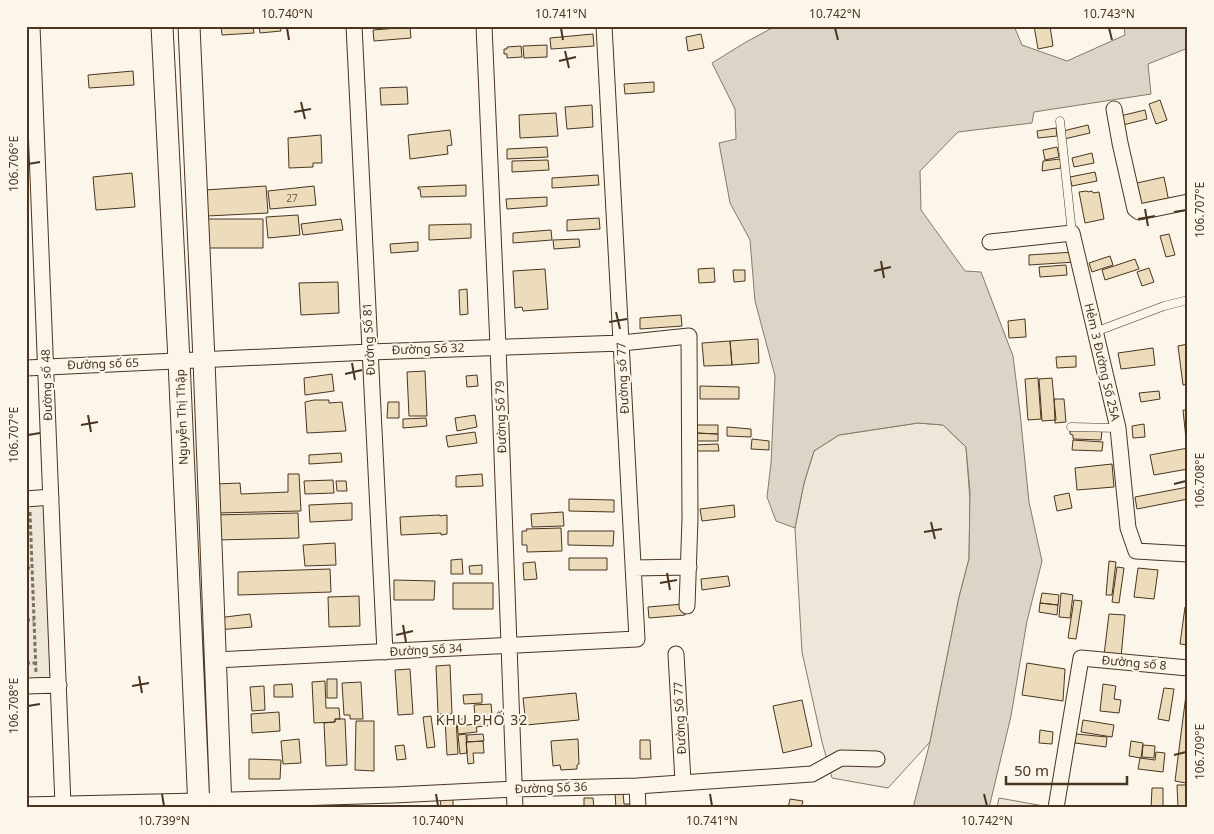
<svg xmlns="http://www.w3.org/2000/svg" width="1214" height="834" font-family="'Noto Sans',sans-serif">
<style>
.green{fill:#ede6d9;stroke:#887966}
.parking{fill:#ede7d9;stroke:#887966}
.water{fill:#dcd4c6;stroke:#887966}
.building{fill:#ecdcbc;stroke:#4a3520}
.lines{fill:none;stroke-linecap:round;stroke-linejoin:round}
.lane-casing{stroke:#4a3520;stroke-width:9}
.street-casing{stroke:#4a3520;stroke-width:17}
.secondary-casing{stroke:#4a3520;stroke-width:23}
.path{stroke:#7f6f5c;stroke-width:3;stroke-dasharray:4 2.5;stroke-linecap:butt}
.lane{stroke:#fbf6e9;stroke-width:8}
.street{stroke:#fbf6e9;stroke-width:15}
.secondary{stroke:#fbf6e9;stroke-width:21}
.ticks{fill:none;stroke:#4a3520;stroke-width:2}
.labels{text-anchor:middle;stroke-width:4;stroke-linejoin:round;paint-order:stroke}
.number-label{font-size:10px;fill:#725f47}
.street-label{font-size:12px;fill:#4a3520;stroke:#fbf6e9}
.neighbourhood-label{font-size:14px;letter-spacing:1px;fill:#4a3520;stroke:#fbf6e9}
.neatline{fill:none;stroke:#4a3520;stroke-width:2}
.ticks-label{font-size:12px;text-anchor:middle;fill:#4a3520}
</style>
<rect width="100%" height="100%" fill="#fbf6e9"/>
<!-- green -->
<path class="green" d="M918 423 943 425 966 447 970 500 969 559 959 597 930 742 888 788 832 778 822 742 802 652 795 528 804 483 814 451 839 435Z
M47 503 52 681 26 683V504Z"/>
<!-- parking -->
<path class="parking" d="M999 798 1055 808H997Z"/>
<!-- water -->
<path class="water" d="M776 26H1014L1022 45 1067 61 1125 35 1124 26H1188V48L1148 64 1151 94 1034 112 1032 123 958 132 920 171 921 210 965 271 981 272 1013 356 1020 412 1029 502 1042 561 1027 621 1011 716 989 808H913L930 742 959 597 969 559 970 492 966 447 943 425 918 423 839 435 814 451 804 483 795 528 776 521 767 497 771 463 775 376 755 301 750 240 730 203 719 143 736 139 735 109 712 63 746 42Z"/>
<!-- building -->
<path class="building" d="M221 26H253L254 33 222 35Z
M259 26H280L281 31 260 33Z
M1034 26H1050L1053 46 1038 49Z
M410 27 411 38 374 41 373 30Z
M593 34 594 46 551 49 550 38Z
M701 34 704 48 688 51 686 37Z
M547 45V57L524 58 523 46Z
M521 46 522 57 507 58V54H504V49H507V47Z
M133 71 134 85 89 88 88 75Z
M654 82V92L625 94 624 84Z
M407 87 408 104 381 105 380 88Z
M1160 100 1167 120 1156 124 1149 104Z
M592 105 593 127 567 129 565 107Z
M1145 110 1147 119 1123 125 1120 116Z
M556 113 558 136 520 138 519 115Z
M1088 125 1090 133 1064 139 1063 131Z
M1056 128 1057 136 1038 138 1037 131Z
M450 130 452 145 447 146 448 154 410 159 408 135Z
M321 135 322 163H313V167L289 168 288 138Z
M547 147 548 157 507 159V149Z
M1057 147 1059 157 1045 160 1043 150Z
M1092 153 1094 163 1074 167 1072 158Z
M1060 159 1061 168 1042 171 1043 161Z
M548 160 549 170 512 172V161Z
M1095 172 1097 181 1072 186 1070 177Z
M132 173 135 207 96 210 93 177Z
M598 175 599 185 552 188V178Z
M1164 177 1169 202 1142 207 1137 183Z
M466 185V196L421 197 420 189H418V187Z
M266 186 268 213 207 216 205 190Z
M314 186 316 205 270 209 268 191Z
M1087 191 1088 192 1092 191 1093 193 1099 192 1104 219 1085 223 1079 192Z
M547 197V206L507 209 506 199Z
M298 215 300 235 268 238 266 217Z
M599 218 600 229 567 231V220Z
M206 219H263V248H206Z
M341 219 343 230 303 235 301 224Z
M471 224V238L429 240V225Z
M551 230 552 240 513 243V233Z
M1169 234 1175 255 1166 257 1160 236Z
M579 239 580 247 554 249 553 240Z
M418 242V251L391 253 390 244Z
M1074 252 1075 262 1029 265V255Z
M1110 256 1113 265 1092 272 1089 263Z
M1135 259 1139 269 1105 280 1102 270Z
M1066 265 1067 275 1040 277 1039 267Z
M714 268 715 282 699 283 698 269Z
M1149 268 1154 282 1142 286 1137 272Z
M545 269 548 309 523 311 522 307 515 308 513 271Z
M733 270H745V281L734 282Z
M338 282 339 313 301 315 299 283Z
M467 289 468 314 460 315 459 290Z
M681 315 682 326 640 329V318Z
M1025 319 1026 337 1009 338 1008 321Z
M758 339 759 363 732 365 730 341Z
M730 341 732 365 704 366 702 343Z
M1188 344V384L1183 385 1178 346Z
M1153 348 1155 365 1121 369 1118 353Z
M1076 356V367L1057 368 1056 357Z
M425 371 427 416H409L407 372Z
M332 374 334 391 305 395 304 378Z
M477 375 478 386 467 387 466 376Z
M1038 378 1041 419 1028 420 1025 379Z
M1052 378 1056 420 1042 421 1039 379Z
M700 386 739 387V399H700Z
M1159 391 1160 399 1141 402 1139 393Z
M1054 399H1064L1066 422 1055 423Z
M314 400H329V403L342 402 346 431 307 433 305 402Z
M388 402H399V418H387Z
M1183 410H1188V439H1186Z
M475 415 477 427 457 431 455 418Z
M426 418 427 426 403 428V419Z
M1144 424 1145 437 1133 438 1132 426Z
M695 425H718V434L695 433Z
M727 427 751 429V437L727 436Z
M1070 428 1102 430 1101 440 1073 439V435L1070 434Z
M475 432 477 443 448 447 446 436Z
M695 433 718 434V441H694Z
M752 439 769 441V450L751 449Z
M1073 440 1103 442 1102 451 1072 450Z
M718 444 719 451H694V445Z
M1188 448V469L1154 475 1150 455Z
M341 453 342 462 309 464V455Z
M1112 464 1114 487 1077 490 1075 468Z
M288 474H299L301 511 217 513 216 484 240 483 241 494 288 492Z
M482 474 483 486 456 487V476Z
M333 480 334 493 305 494 304 481Z
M336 481H346L347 491H337Z
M1188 487V499L1137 509 1135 497Z
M1069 493 1072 508 1057 511 1054 496Z
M569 499 614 500V512L569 511Z
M352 503V520L310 522 309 505Z
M734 505 735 517 702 521 700 509Z
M563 512 564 526 532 527 531 514Z
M298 513 299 538 216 540 215 515Z
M440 515V516L447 515V534L441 535V533L401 535 400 517Z
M561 528 562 551 527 552V545H522V531H527L526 529Z
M568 531H614L613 546 568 545Z
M335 543 336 565 305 566 303 545Z
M569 558H607V570H569Z
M462 559 463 574H451V560Z
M1109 561 1116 562 1112 595H1106Z
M535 562 537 579 524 580 523 563Z
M482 565V574H470L469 566Z
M1117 567 1124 568 1119 603 1112 602Z
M1138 568 1158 570 1154 599 1134 597Z
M330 569 331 592 238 595V572Z
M728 576 730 586 702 590 701 579Z
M394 580 435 581 434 600H394Z
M453 583H493V609H453Z
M1042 593 1059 595 1058 605 1040 603Z
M1061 593 1073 595 1070 618 1059 617Z
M359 596 360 626 329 627 328 597Z
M1074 600 1082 601 1076 639 1068 638Z
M1040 603 1058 605 1057 615 1039 612Z
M684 604 685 615 649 618 648 607Z
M1185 607 1188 608V645L1180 644Z
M250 614 252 627 218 630 217 618Z
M1109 614 1125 615 1121 657 1104 655Z
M1027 663 1065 669 1063 701 1022 695Z
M450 665 452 714H438L436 666Z
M410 669 413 714 398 715 395 670Z
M327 679H337V698H327Z
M325 681 326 708H339L340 719H335V722L314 723 312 682Z
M361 682 363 719H350V715H344L342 683Z
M292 684 293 697H274V685Z
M1103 684 1116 686 1114 699 1121 700 1119 713 1100 711Z
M264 686 265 710 252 711 250 687Z
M1187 687 1188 770 1186 783 1175 781Z
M1164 688 1174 689 1169 721 1158 719Z
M576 693 579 720 526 725 523 698Z
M482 694V703L464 704 463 695Z
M802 700 812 746 783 753 773 706Z
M491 704 493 725 476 727 474 705Z
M279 712 280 731 252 733 251 714Z
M431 716 435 747 427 748 423 717Z
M456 718 458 754 447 755 445 719Z
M335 719H345L347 765 326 766 324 723 335 722Z
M457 719H466V725L476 724 477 732 458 734Z
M1083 720 1114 725 1112 737 1081 732Z
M356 721H374V771L355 770Z
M1040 730 1053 732 1052 744 1039 743Z
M466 734 467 753 460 754 458 735Z
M483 734 484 741 467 742V735Z
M1076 734 1107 737 1106 747 1075 743Z
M299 739 301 763 283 764 281 741Z
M578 739 579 764 577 765V769L561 770 560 765 553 766 551 741Z
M640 740H650L651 759H640Z
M483 741 484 753H473L474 763 468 764 466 742Z
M1131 741 1143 743 1141 758 1129 756Z
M404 745 406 759 397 760 395 746Z
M1143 745 1155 746 1154 758 1142 757Z
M1156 752 1165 753 1163 772 1138 769 1140 758 1155 760Z
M249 759 281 760 280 779H249Z
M1177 785H1188V808H1178Z
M1152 788H1163V808H1151Z
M623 792 624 804H633V808H616L615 793Z
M440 796H453V808H441Z
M584 798H593L594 808H584Z
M790 799 803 801 801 808H788Z"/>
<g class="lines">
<!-- lane casing -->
<g class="lane-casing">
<path id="lane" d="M1060 121 1072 233
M1095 332 1164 306 1188 300
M1071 427 1118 428"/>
</g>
<!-- street casing -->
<g class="street-casing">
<path id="street" d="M32 26 63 805
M354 26 385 652
M484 26 498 346 515 808
M1114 109 1120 143 1135 209 1139 212 1188 202
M990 242 1072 233 1118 428 1128 528 1136 551 1188 554
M26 368 370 352 622 343 689 336 690 519 687 606
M26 499 51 497
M633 568 689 567
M676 654 683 782
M215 660 637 639 604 26
M26 686 59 685
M637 786 638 808
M26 805 198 801 394 795 514 789 637 786 812 774 841 758 877 759
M1056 808 1081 658 1188 668"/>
</g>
<!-- secondary casing -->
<g class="secondary-casing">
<path id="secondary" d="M162 26 179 361 199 808
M189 26 204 360 221 808"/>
</g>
<!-- path -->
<path class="path" d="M30 512 36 673
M26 568H32
M26 620H34
M26 663H36"/>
<!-- lane -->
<use href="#lane" class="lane"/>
<!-- street -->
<use href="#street" class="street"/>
<!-- secondary -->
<use href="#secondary" class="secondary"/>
</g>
<!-- ticks -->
<path class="ticks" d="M287 28 289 40M561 28 563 40M835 28 838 40M1109 28 1112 40M565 51 569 68M559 61 576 57M301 102 305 119M294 112 311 109M28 164 40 162M1145 209 1148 226M1174 212 1186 210M1138 219 1155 216M881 261 884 278M874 271 891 267M616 312 620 329M609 322 627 319M352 363 355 380M345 374 362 370M88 415 91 432M81 425 98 422M28 435 40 433M1174 484 1186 481M931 522 935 539M924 532 942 529M667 573 670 590M660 583 677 580M403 625 406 642M396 635 413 631M139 676 142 693M132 686 149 683M28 706 40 704M1174 755 1186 752M162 794 164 806M436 794 438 806M710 794 712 806M984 794 987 806"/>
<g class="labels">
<!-- number labels -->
<g class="number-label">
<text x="292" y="202">27</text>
</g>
<!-- street labels -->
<g class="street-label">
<text transform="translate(369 339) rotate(-93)" y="4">Đường Số 81</text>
<text transform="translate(428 349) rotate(-2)" y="4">Đường Số 32</text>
<text transform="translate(1102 362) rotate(77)" y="4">Hẻm 3 Đường Số 25A</text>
<text transform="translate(103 364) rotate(-2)" y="4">Đường số 65</text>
<text transform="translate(623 378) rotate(-93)" y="4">Đường số 77</text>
<text transform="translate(47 385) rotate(-92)" y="4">Đường số 48</text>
<text transform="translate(182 417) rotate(-92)" y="4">Nguyễn Thị Thập</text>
<text transform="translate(501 417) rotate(-92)" y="4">Đường Số 79</text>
<text transform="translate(426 650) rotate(-3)" y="4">Đường Số 34</text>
<text transform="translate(1134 663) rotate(5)" y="4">Đường số 8</text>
<text transform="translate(680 718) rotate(-93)" y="4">Đường Số 77</text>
<text transform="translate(551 788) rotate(-2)" y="4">Đường Số 36</text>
</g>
<!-- neighbourhood labels -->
<g class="neighbourhood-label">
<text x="482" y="725">KHU PHỐ 32</text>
</g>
</g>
<!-- border -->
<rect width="1214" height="834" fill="none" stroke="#fbf6e9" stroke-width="55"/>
<!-- scale -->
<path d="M1006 776v8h121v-8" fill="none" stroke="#4a3520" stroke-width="2.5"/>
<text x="1014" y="776" font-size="15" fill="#4a3520" stroke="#fbf6e9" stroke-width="4" paint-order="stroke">50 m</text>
<rect x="28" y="28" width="1158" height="778" class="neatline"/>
<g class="ticks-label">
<text x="287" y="18">10.740°N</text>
<text x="561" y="18">10.741°N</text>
<text x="835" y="18">10.742°N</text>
<text x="1109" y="18">10.743°N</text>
<text transform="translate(14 164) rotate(-90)" y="4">106.706°E</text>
<text transform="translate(1200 210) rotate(-90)" y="4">106.707°E</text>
<text transform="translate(14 435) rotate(-90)" y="4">106.707°E</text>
<text transform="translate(1200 481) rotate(-90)" y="4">106.708°E</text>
<text transform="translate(14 706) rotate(-90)" y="4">106.708°E</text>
<text transform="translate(1200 752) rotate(-90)" y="4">106.709°E</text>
<text x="164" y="825">10.739°N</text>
<text x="438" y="825">10.740°N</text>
<text x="712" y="825">10.741°N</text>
<text x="987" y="825">10.742°N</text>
</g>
</svg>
